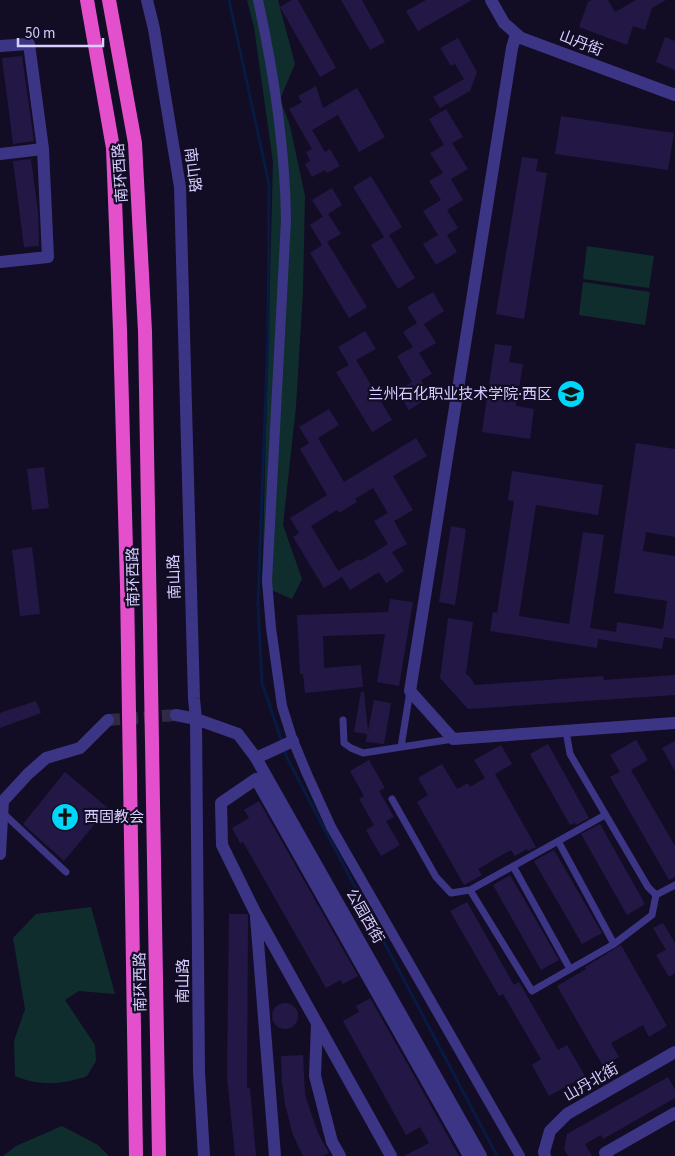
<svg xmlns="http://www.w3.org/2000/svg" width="675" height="1156" font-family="'Source Sans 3','Noto Sans SC',sans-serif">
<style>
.green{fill:#102d2e}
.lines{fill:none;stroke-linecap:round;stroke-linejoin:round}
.stream{stroke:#071a42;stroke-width:3}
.building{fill:#231845}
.minor-tunnel{stroke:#302a45;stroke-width:12;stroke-dasharray:12 6;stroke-linecap:butt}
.service{stroke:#3c3585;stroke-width:7}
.pedestrian{stroke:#3c3585;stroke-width:10}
.minor{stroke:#3c3585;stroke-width:12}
.tertiary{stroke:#3c3585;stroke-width:12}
.trunk{stroke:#e450cc;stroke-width:14}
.labels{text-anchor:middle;stroke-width:4.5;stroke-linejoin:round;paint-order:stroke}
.street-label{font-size:15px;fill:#d7cfff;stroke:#120d24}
.poi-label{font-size:15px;fill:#d7cfff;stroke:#120d24;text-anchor:end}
</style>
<rect width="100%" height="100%" fill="#120d24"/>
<!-- green -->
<path class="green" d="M247 0H278L295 64 280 99 290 126 305 196 303 290 296 407 283 525 302 579 292 599 262 586 273 162 254 27Z
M587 246 654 256 649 288 583 279Z
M583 282 650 292 645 325 579 315Z
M91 907 115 994 79 991 65 1000 95 1045 96 1061 87 1076C62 1085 40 1086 15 1076L14 1041 25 1009 13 938 36 914Z
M62 1126 98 1145 109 1156H3L16 1146Z"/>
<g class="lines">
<!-- stream -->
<path class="stream" d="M229 0 269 184 268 334 258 603 262 683 282 742
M284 747 287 758 497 1156"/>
</g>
<!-- building -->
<path class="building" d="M292 0H298L336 68 320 77 280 7Z
M341 0H362L385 42 370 50Z
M426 0H472L418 31 406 11Z
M592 0H608L615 12 636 0H666L652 8 645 30 633 26 627 45 579 27 588 2Z
M665 37 675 41V70L656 62Z
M458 38 477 72 470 91 440 108 433 97 464 79 455 64 451 66 440 48Z
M22 56 34 141 13 144 2 58Z
M316 86 323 108 357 88 385 137 359 152 338 115 312 130 325 152 330 149 340 166 327 173 325 170 312 177 305 164 310 161 306 152 312 149 289 109 302 102 298 96Z
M446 109 463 137 452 143 468 169 451 179 463 200 447 210 458 228 447 235 457 252 436 265 423 244 438 235 423 211 441 200 429 181 443 173 430 153 444 145 429 119Z
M561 116 674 133 668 170 555 154Z
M522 157 538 159 536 171 547 173 524 319 496 314Z
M31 159 38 212 39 246 24 247 13 161Z
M371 176 402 227 389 235 415 278 398 289 371 245 384 237 353 187Z
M332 188 342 205 328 214 341 234 327 242 367 307 349 318 310 253 322 245 310 225 327 214 323 217 312 200Z
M433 292 444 311 424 324 436 343 419 353 432 374 421 380 431 396 409 410 397 391 412 382 397 356 413 347 403 332 417 323 407 307Z
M365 331 376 349 356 360 392 420 372 432 336 372 349 365 338 347Z
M495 344 512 346 509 362 523 364 516 406 534 409 530 439 482 432Z
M329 409 339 425 318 438 344 482 416 438 427 456 393 476 413 510 394 521 407 544 392 552 404 571 386 583 379 572 350 590 338 571 359 559 360 561 388 544 374 521 388 513 373 488 355 499 357 502 339 513 337 510 311 526 342 577 324 588 293 537 299 533 290 518 327 495 300 449 309 443 299 427Z
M636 443 675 449V537L646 532 643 551 675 556V639L664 637 662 649 598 639 597 648 490 631 493 612 497 613 514 501 508 500 512 471 603 485 598 515 536 505 519 616 569 624 583 532 604 535 590 628 616 632 617 622 663 629 667 601 614 593Z
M44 467 49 508 32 510 27 469Z
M451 526 466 529 455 605 439 602Z
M32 547 40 614 20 616 12 550Z
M390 599 413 602 399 686 377 682 385 634 323 636 324 668 361 665 363 687 305 693 303 674H300L297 615 388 612Z
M448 618 473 622 466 674 470 677 475 685 603 676 604 680 675 675V695L468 709 440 678Z
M361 692H364L368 731 374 700 391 703 384 744 366 742 367 734 354 732Z
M36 701 41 713 0 728V713Z
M636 740 648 760 631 770 675 846V877L669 880 610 777 620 772 610 755Z
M675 741V771L662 748Z
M548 744 589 818 576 825 575 823 570 825 530 754Z
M501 745 512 764 495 774 536 847 528 851 527 849 515 856 511 850 478 869 482 875 464 885 417 802 428 795 418 778 442 764 457 789 468 783 470 787 485 778 474 760Z
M369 760 385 788 379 791 394 817 386 821 400 845 381 856 366 830 374 825 359 799 364 796 350 771Z
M65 772 108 808 64 861 23 824Z
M259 801 358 976 343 984 340 980 326 988 243 842 240 843 232 828 249 818 244 810Z
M600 824 645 904 627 915 581 834Z
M554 850 602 933 582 944 534 861Z
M510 875 559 960 541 970 493 885Z
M467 902 514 985 519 982 558 1050 567 1045 585 1076 549 1096 532 1065 541 1059 503 994 499 996 450 911Z
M229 914H247L248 916 247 1088H250L256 1156H235L227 1076Z
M663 923 675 943V973L669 977 656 955 666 950 653 928Z
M621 945 667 1026 649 1037 643 1025 611 1043 619 1057 603 1066 557 986 586 969 585 967Z
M370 998 412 1072 459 1156H404L429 1143 420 1127 406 1135 343 1021 359 1012 356 1006Z
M272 1016a13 13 0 1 1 26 0a13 13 0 1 1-26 0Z
M303 1055 305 1095 318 1133 329 1153 323 1156H303L293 1135 285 1104 282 1082 281 1056Z
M668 1077 675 1090V1098L603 1139 601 1135 585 1144 592 1156H568L564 1149 567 1134Z"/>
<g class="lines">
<!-- minor-tunnel -->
<path class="minor-tunnel" d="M108 720 176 715"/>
<!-- service -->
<path class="service" d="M343 720 344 743 351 748 363 753 453 739
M566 731 570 754 648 887 656 895
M401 747 410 691
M392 799 436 877 451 893 470 890 605 815
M3 813 66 872
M558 841 614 944
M513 866 570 969
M470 890 532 991 614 944 652 915 656 895 675 885"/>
<!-- pedestrian -->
<path class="pedestrian" d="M258 0C274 73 285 145 286 220L267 581 271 628 282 706 292 738 307 774 331 827 520 1156"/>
<!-- minor -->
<path class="minor" d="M491 0 504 23 521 38 675 95
M516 34 512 48 410 691 453 739 675 723
M0 46 29 44 43 149 48 257 0 262
M0 154 43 149
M176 715 196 719
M256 758 293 741
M0 854 3 801 28 774 46 758 80 748 108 720
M256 917 275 1156
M317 1024 315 1076 332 1142 340 1156
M391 1156 255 912 222 845 221 803 256 779 469 1156
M545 1156 544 1152 550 1131 567 1114 675 1052
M607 1156 605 1153 675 1113"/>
<!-- tertiary -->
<path class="tertiary" d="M147 0 154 29 180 187 194 699 196 719 199 1072 204 1156
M196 719 238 734 256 758 481 1156"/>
<!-- trunk -->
<path class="trunk" d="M87 0 113 148 120 330 127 586 136 1156
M109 0 135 143 145 331 159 1156"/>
</g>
<!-- icons -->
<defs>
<g id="university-disc" transform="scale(1.4375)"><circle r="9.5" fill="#00d5fa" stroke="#120d24"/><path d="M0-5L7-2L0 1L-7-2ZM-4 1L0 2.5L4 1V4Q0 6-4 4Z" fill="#111"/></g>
<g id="church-disc" transform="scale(1.4375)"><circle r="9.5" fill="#00d5fa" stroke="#120d24"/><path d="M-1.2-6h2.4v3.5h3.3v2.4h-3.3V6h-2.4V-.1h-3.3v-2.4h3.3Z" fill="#111"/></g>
</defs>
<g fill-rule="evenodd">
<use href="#university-disc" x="571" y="394"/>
<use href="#church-disc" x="65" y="817"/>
</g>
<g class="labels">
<!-- street labels -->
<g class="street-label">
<text transform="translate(581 43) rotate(21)" y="5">山丹街</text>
<text transform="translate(193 170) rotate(83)" y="5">南山路</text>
<text transform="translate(120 173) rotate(-94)" y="5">南环西路</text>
<text transform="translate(133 577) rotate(-91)" y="5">南环西路</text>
<text transform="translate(174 577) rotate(-92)" y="5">南山路</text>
<text transform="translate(365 916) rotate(60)" y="5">公园西街</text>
<text transform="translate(183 981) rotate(-90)" y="5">南山路</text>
<text transform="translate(140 982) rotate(-91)" y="5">南环西路</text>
<text transform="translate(591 1082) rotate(-30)" y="5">山丹北街</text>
</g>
<!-- poi labels -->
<g class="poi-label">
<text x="552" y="399">兰州石化职业技术学院·西区</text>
<text x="84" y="822" text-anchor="start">西固教会</text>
</g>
</g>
<!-- scale -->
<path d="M18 38v8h85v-8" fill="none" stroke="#d7cfff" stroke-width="2.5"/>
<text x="25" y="38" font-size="15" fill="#d7cfff" stroke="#120d24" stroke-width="4" paint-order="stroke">50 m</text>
</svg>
